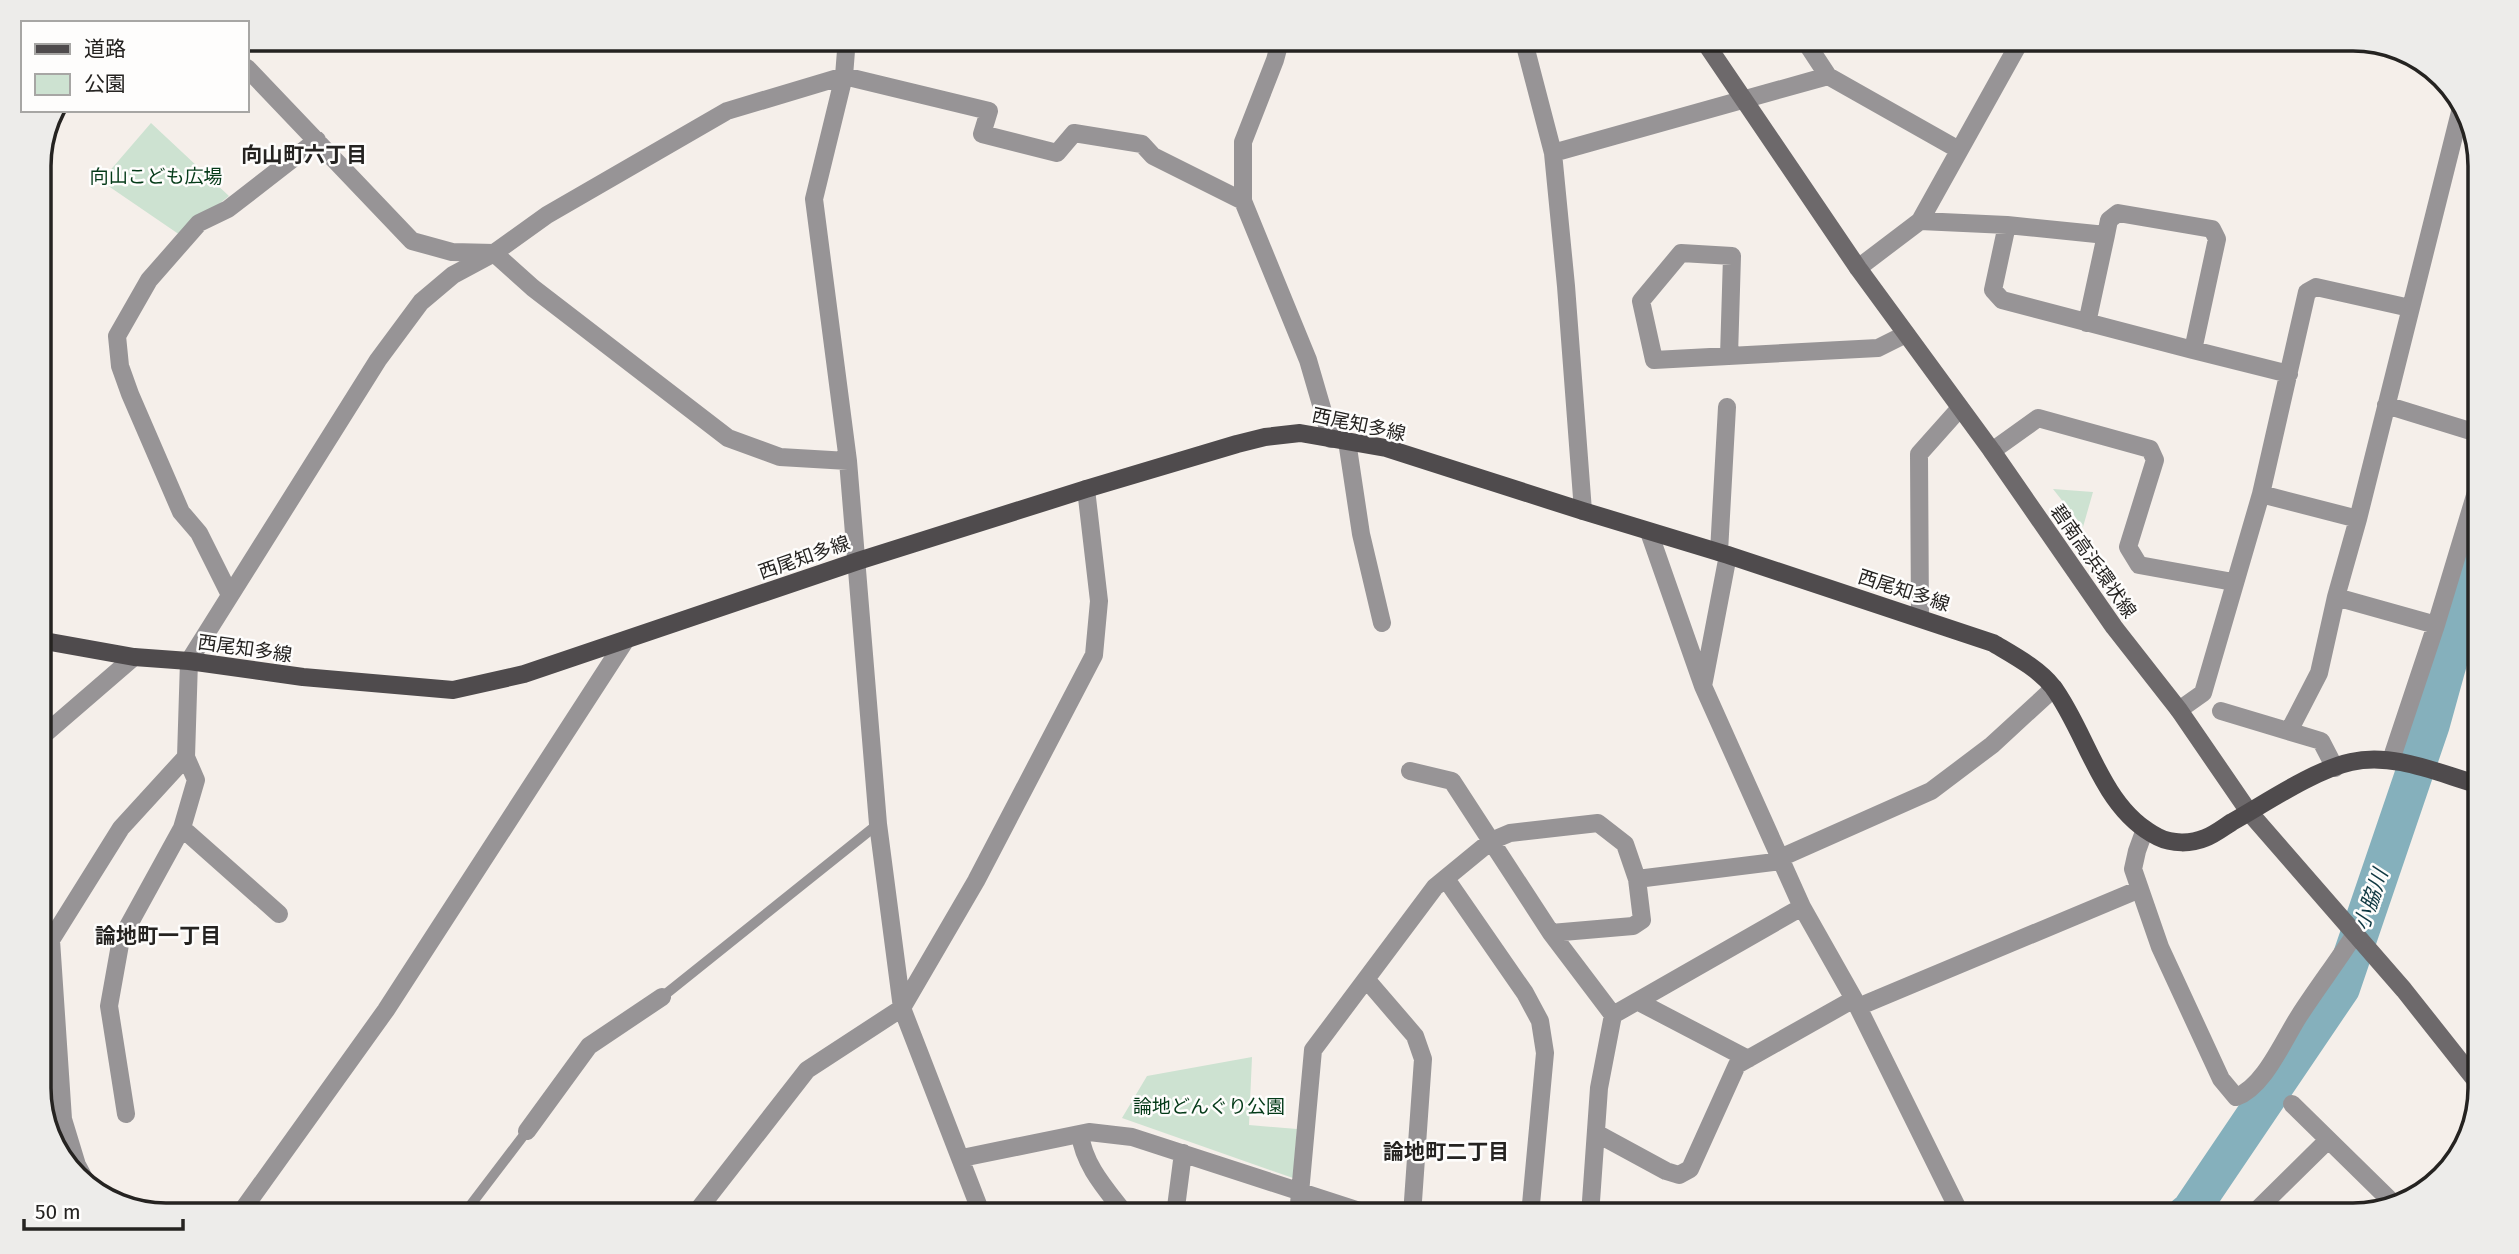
<svg xmlns="http://www.w3.org/2000/svg" width="2519" height="1254" font-family="'Fira Sans','Noto Sans JP',sans-serif">
<style>
.green{fill:#cde2d1}
.lines{fill:none;stroke-linecap:round;stroke-linejoin:round}
.river{stroke:#85b0bc;stroke-width:38}
.service{stroke:#979496;stroke-width:10}
.minor{stroke:#979496;stroke-width:18}
.secondary{stroke:#6d696b;stroke-width:18}
.primary{stroke:#4f4b4d;stroke-width:18}
.labels{text-anchor:middle;stroke-width:5;stroke-linejoin:round;paint-order:stroke}
.park-label{font-size:19px;fill:#043a18;stroke:#fefdfc}
.street-label{font-size:19px;fill:#252321;stroke:#fefdfc}
.neighbourhood-label{font-size:21px;font-weight:bold;fill:#252321;stroke:#fefdfc}
.water-label{font-size:21px;font-style:italic;fill:#0e3741;stroke:#fefdfc}
.rim{fill:none;stroke:#252321;stroke-width:3.5}
</style>
<rect width="100%" height="100%" fill="#f5efea"/>
<!-- green -->
<path class="green" d="M151 123 229 196 180 235 101 181Z
M2053 489 2093 492 2083 527Z
M1252 1057 1249 1125 1297 1129 1293 1178 1122 1118 1147 1076Z"/>
<g class="lines">
<!-- river -->
<path class="river" d="M2185 1215 2191 1210 2341 988 2431 724 2480 547"/>
<!-- service -->
<path class="service" d="M662 997 878 824
M463 1215 527 1131"/>
<!-- minor -->
<path class="minor" d="M847 38 844 76 814 199 848 461 878 824 902 1008 982 1215
M1281 38 1275 60 1243 142V201L1308 360 1331 439
M1523 38 1553 153 1566 286 1583 511
M1803 38 1828 76 1959 150
M247 68 412 241 452 252 494 253 533 288 728 438 780 457 848 461
M1553 153 1828 76
M1920 221 2007 225 2106 235 2109 220 2118 213 2212 229 2217 239 2193 350 2002 300 1993 290 2007 225
M1858 268 1920 221 2022 38
M2087 323 2106 235
M2193 350 2289 374
M1729 356 1732 256 1681 253 1641 301 1654 360 1878 348 1906 334
M2386 405 2480 434
M1347 441 1361 534 1382 623
M1992 451 2038 418 2150 449 2155 460 2128 547 2139 565 2233 582
M2261 494 2358 519
M1649 532 1703 686 1802 907 1854 999 1961 1215
M1719 552 1727 407
M230 595 199 533 181 512 130 394 120 366 117 336 149 280 199 223 228 209 317 140
M2336 597 2436 625
M1920 617 1919 454 1960 408
M1703 686 1728 555
M2179 710 2203 693 2261 494 2307 292 2316 287 2410 308
M2221 711 2321 741 2335 768
M2289 731 2319 673 2336 597 2358 519 2462 104
M39 739 134 657
M2391 760 2436 625 2480 479
M1410 771 1452 781 1551 933 1613 1015
M182 828 279 914
M2145 829 2137 851 2133 869 2160 947 2221 1079 2236 1097C2264 1087 2283 1041 2299 1016 2317 988 2337 962 2355 934
M1780 858 1931 791 1992 745 2054 688
M1446 879 1525 993 1540 1021 1545 1053 1530 1215
M39 927 51 940 63 1119 77 1165 86 1182
M1551 933 1633 926 1642 920 1637 879 1782 861
M39 950 51 940 121 828 186 757 189 661 378 360 421 302 453 275 494 253 547 215 727 111 844 76 989 111 982 134 1057 153 1074 133 1142 144 1153 156 1243 201
M1366 979 1415 1036 1423 1059 1412 1215
M1637 1001 1748 1059
M1858 1007 2140 889
M2292 1104 2393 1203
M126 1114 109 1006 121 939 182 828 196 780 186 757
M527 1131 589 1046 662 997
M1596 1133 1666 1171 1679 1175 1690 1169 1737 1065 1854 999
M1080 1134C1084 1166 1107 1190 1126 1215
M962 1158 1089 1132 1132 1137 1372 1215
M239 1215 386 1010 625 641
M694 1215 807 1070 902 1008 976 881 1094 655 1099 601 1086 489
M1175 1215 1183 1153
M1298 1215 1313 1050 1435 887 1491 841 1510 833 1598 823 1625 844 1637 879
M1590 1215 1599 1088 1613 1015 1802 907
M2147 1215H2152
M2252 1215 2328 1140"/>
<!-- secondary -->
<path class="secondary" d="M1702 38 1858 268 1992 451 2114 627 2179 710 2249 812 2404 990 2480 1086"/>
<!-- primary -->
<path class="primary" d="M39 640 134 657 189 661 303 677 453 690 524 674 858 561 1086 489 1237 444 1265 437 1300 433 1386 448 1583 511 1728 555 1993 643C2013 655 2038 668 2053 687 2088 734 2101 809 2158 837 2172 844 2191 844 2205 838 2214 835 2224 827 2232 822 2266 803 2314 770 2351 762 2394 752 2440 774 2480 785"/>
</g>
<g class="labels">
<!-- park labels -->
<g class="park-label">
<text x="156" y="183">向山こども広場</text>
<text x="1209" y="1113">論地どんぐり公園</text>
</g>
<!-- street labels -->
<g class="street-label">
<text transform="translate(1359 424) rotate(12)" y="7">西尾知多線</text>
<text transform="translate(804 557) rotate(-19)" y="7">西尾知多線</text>
<text transform="translate(2094 561) rotate(55)" y="7">碧南高浜環状線</text>
<text transform="translate(1904 590) rotate(18)" y="7">西尾知多線</text>
<text transform="translate(245 648) rotate(8)" y="7">西尾知多線</text>
</g>
<!-- neighbourhood labels -->
<g class="neighbourhood-label">
<text x="304" y="162">向山町六丁目</text>
<text x="158" y="943">論地町一丁目</text>
<text x="1446" y="1159">論地町二丁目</text>
</g>
<!-- water labels -->
<g class="water-label">
<text transform="translate(2371 900) rotate(-71)" y="7">小脇川</text>
</g>
</g>
<!-- crop -->
<path d="M0 0H2519V1254H0ZM166 51H2353A115 115 0 0 1 2468 166V1088A115 115 0 0 1 2353 1203H166A115 115 0 0 1 51 1088V166A115 115 0 0 1 166 51Z" fill="#edecea" fill-rule="evenodd"/>
<path class="rim" d="M166 51H2353A115 115 0 0 1 2468 166V1088A115 115 0 0 1 2353 1203H166A115 115 0 0 1 51 1088V166A115 115 0 0 1 166 51Z"/>
<!-- legend -->
<rect x="21" y="21" width="228" height="91" fill="#fefdfc" stroke="#a7a6a4" stroke-width="2"/>
<rect x="35" y="44" width="35" height="10" fill="#4f4b4d" stroke="#a7a6a4" stroke-width="2"/>
<text x="84" y="56" font-size="21" fill="#252321">道路</text>
<rect x="35" y="74" width="35" height="21" fill="#cde2d1" stroke="#a7a6a4" stroke-width="2"/>
<text x="84" y="91" font-size="21" fill="#252321">公園</text>
<!-- scale -->
<path d="M24 1219v10h159v-10" fill="none" stroke="#252321" stroke-width="3.5"/>
<text x="35" y="1219" font-size="21" fill="#252321" stroke="#fefdfc" stroke-width="5" paint-order="stroke">50 m</text>
</svg>
